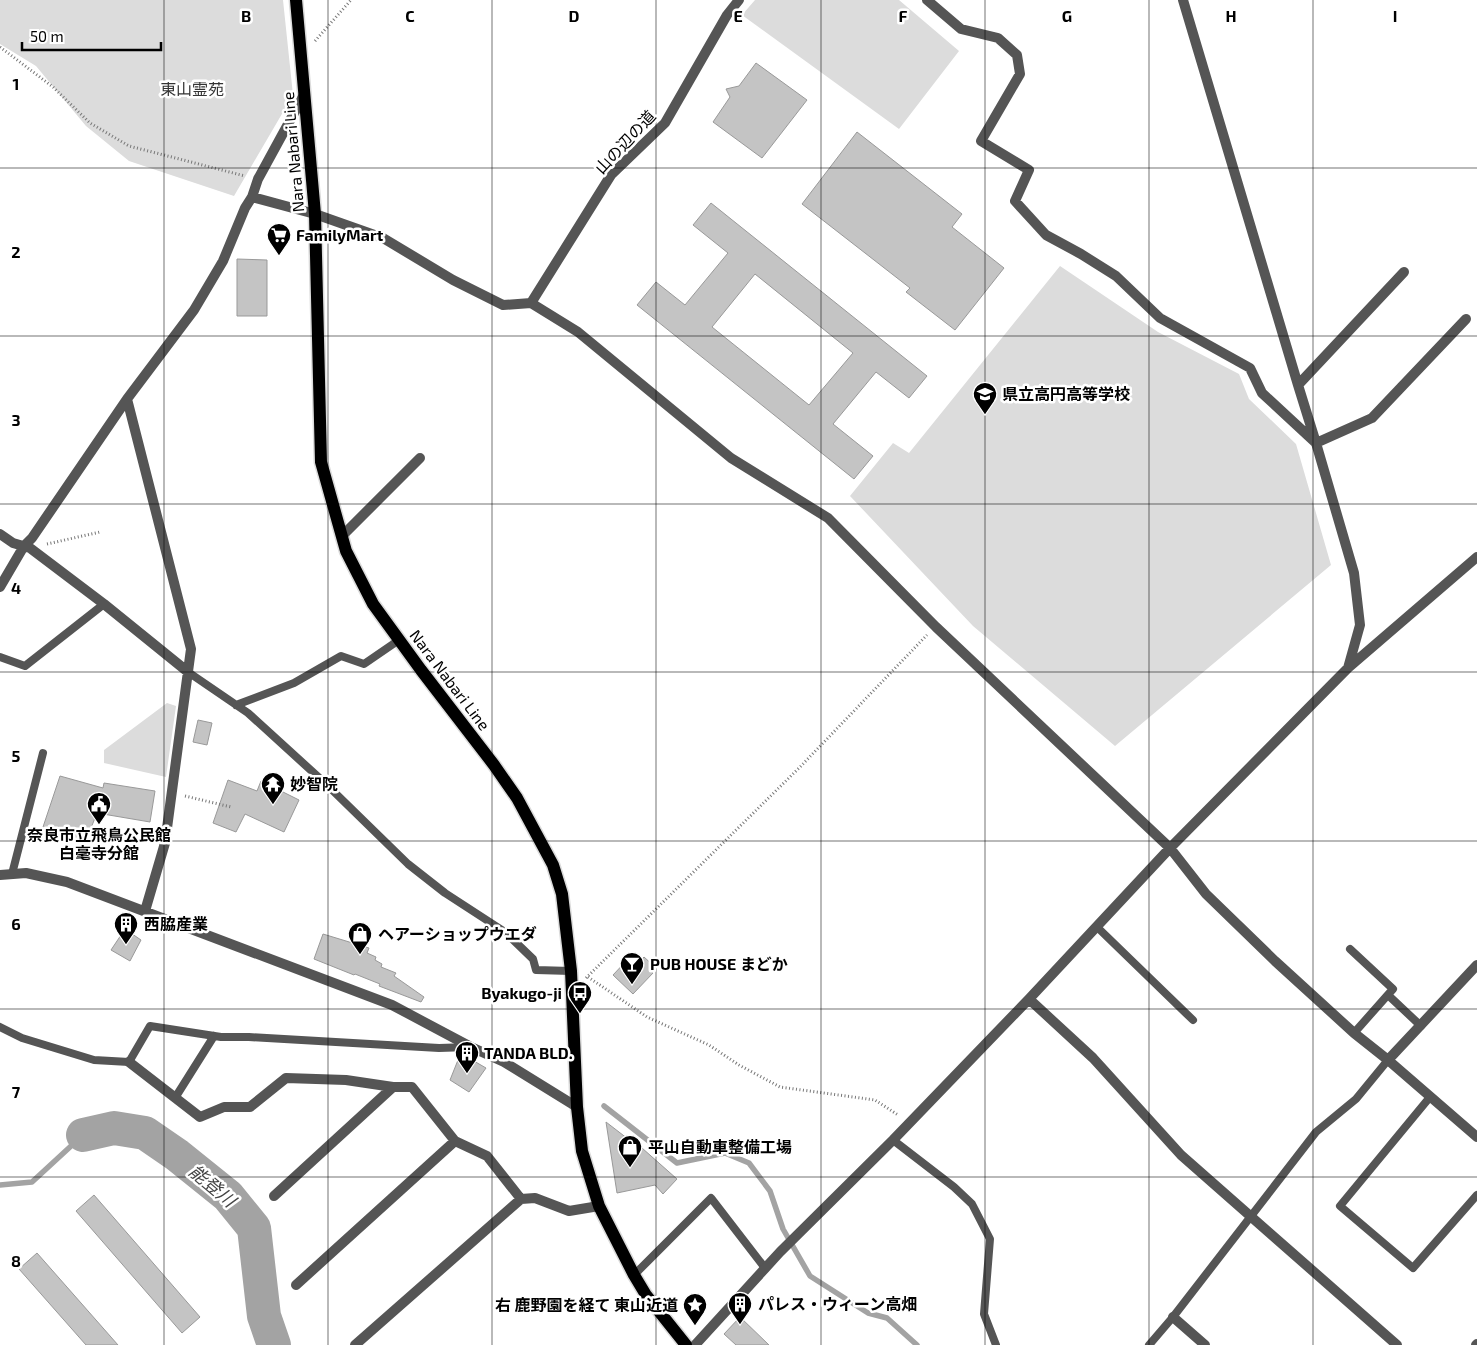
<svg xmlns="http://www.w3.org/2000/svg" width="1477" height="1345" font-family="'Exo 2','Noto Sans JP',sans-serif">
<style>
.green{fill:#dcdcdc}
.lines{fill:none;stroke-linecap:round;stroke-linejoin:round}
.stream{stroke:#a3a3a3;stroke-width:5.5}
.river{stroke:#a3a3a3;stroke-width:34}
.building{fill:#c4c4c4;stroke:#999;fill-rule:evenodd}
.primary-casing{stroke:#dbdbdb;stroke-width:15}
.path{stroke:#777;stroke-width:3;stroke-dasharray:1 2.5;stroke-linecap:butt}
.service{stroke:#555;stroke-width:8}
.minor{stroke:#555;stroke-width:10}
.primary{stroke:#000;stroke-width:12}
.grid{fill:none;stroke:#000;stroke-width:1;stroke-opacity:0.55}
.labels{text-anchor:middle;stroke-width:5;stroke-linejoin:round;paint-order:stroke}
.park-label{font-size:16px;fill:#333;stroke:#fff}
.street-label{font-size:16px;fill:#000;stroke:#fff}
.poi-label{font-size:16px;font-weight:bold;fill:#000;stroke:#fff;text-anchor:start}
.water-label{font-size:18px;font-style:italic;fill:#444;stroke:#fff}
.grid-label{font-size:16px;text-anchor:middle;font-weight:bold;fill:#000;stroke:#fff;stroke-width:5;stroke-linejoin:round;paint-order:stroke}
</style>
<rect width="100%" height="100%" fill="#fff"/>
<!-- green -->
<path class="green" d="M0 0H283L293 95 234 196 129 161 86 126 36 66 0 44Z
M755 0H899L959 51 899 129 742 15Z
M1060 266 1158 332 1239 374 1249 399 1296 444 1331 565 1115 746 973 626 850 496 893 443 909 453Z
M167 703 176 706 166 777 104 763V750Z"/>
<g class="lines">
<!-- stream -->
<path class="stream" d="M604 1106 677 1163 725 1153 749 1163 770 1191 783 1229 810 1276 868 1313 887 1318 917 1345
M0 1185 32 1182 83 1135"/>
<!-- river -->
<path class="river" d="M83 1135 114 1128 145 1133 177 1155 228 1196 254 1228 264 1316 274 1345"/>
</g>
<!-- building -->
<path class="building" d="M756 63 807 100 762 158 713 122 730 97 726 89 739 86Z
M857 132 962 214 952 227 1004 268 955 330 906 292 910 288 802 204Z
M711 203 927 376 909 398 876 372 833 424 873 456 854 479 637 305 656 282 685 305 728 253 693 225ZM755 274 853 353 809 405 712 327Z
M237 259 267 260V316H237Z
M198 720 212 723 207 745 193 742Z
M60 776 103 788 104 783 155 791 150 822 97 813 85 843 42 830Z
M228 780 257 791 261 781 299 800 284 832 245 814 236 832 213 823Z
M125 929 141 940 130 961 111 950Z
M323 934 369 948 367 953 376 957 375 960 382 964 381 967 396 973 394 976 424 997 421 1002 379 986 380 984 355 974 354 975 314 959Z
M644 957 655 967 650 971 653 973 633 994 613 975 629 958 637 965Z
M467 1057 486 1068 469 1092 450 1080 458 1060 461 1062Z
M606 1122 641 1149 642 1148 677 1179 663 1194 655 1185 617 1193Z
M94 1195 200 1317 182 1333 76 1211Z
M37 1253 118 1345H86L19 1269Z
M740 1317 769 1345H736L724 1334Z"/>
<g class="lines">
<!-- primary casing -->
<g class="primary-casing">
<path id="primary" d="M296 0 315 214 321 462 346 551 373 604 421 670 494 765 517 798 553 865 562 894 571 971 577 1107 582 1151 599 1206 634 1275 646 1295 686 1345"/>
</g>
<!-- path -->
<path class="path" d="M315 41 351 0
M0 47 53 87 90 123 129 146 245 176
M47 544 100 532
M185 796 231 807
M588 977 647 1017 709 1045 739 1065 780 1087 875 1100 898 1115
M586 978 800 767 927 635"/>
<!-- service -->
<path class="service" d="M0 657 25 666 104 604
M188 672 248 713 326 784 408 864 445 893 505 932 533 959 536 970 571 971
M236 705 294 683 341 656 364 664 399 640
M12 874 43 753
M1097 927 1193 1020
M1350 949 1393 989 1354 1033
M1388 995 1421 1026
M0 1027 22 1038 94 1060 129 1062 150 1026 221 1037H249L439 1048 469 1047
M1430 1097 1340 1206 1413 1268 1477 1195
M175 1098 214 1036
M893 1140 954 1187 972 1204 990 1239 984 1314 996 1345
M634 1275 711 1198 765 1268
M1149 1345 1173 1317 1316 1132 1356 1099 1388 1060"/>
<!-- minor -->
<path class="minor" d="M927 0 961 29 998 38 1017 55 1020 74 981 141 1029 170 1015 201 1046 235 1081 254 1116 276 1160 318 1250 368 1262 393 1316 443 1372 418 1466 319
M1183 0 1298 385 1316 443 1354 573 1360 625 1348 668
M252 197 315 214 383 238 453 280 503 305 531 303 578 332 731 458 828 518 936 627 1170 848 1206 894 1275 961 1354 1033 1388 1060 1477 1137
M531 303 611 175 665 123 727 15 739 0
M1298 385 1404 272
M127 399 191 649 165 843 145 911
M0 534 13 543 30 548 104 604 188 672
M342 536 420 458
M0 587 24 546 32 538 127 399 194 310 223 261 245 208 252 197 258 179 305 93
M0 875 26 873 67 882 392 1005 471 1047 504 1062 577 1107
M1029 999 1093 1058 1181 1155 1397 1345
M1388 1060 1477 965
M129 1062 200 1117 224 1107H250L286 1078 346 1080 393 1087
M274 1196 393 1087H412L455 1141
M296 1285 455 1141 487 1156 521 1199
M1173 1317 1205 1345
M355 1345 521 1199 535 1198 569 1211 599 1206
M695 1345 780 1252 893 1140 1029 999 1170 848 1348 668 1477 557
M1476 1345 1477 1344"/>
<!-- primary -->
<use href="#primary" class="primary"/>
</g>
<!-- grid -->
<path class="grid" d="M164 0V1345M328 0V1345M492 0V1345M656 0V1345M821 0V1345M985 0V1345M1149 0V1345M1313 0V1345M0 168H1477M0 336H1477M0 504H1477M0 672H1477M0 841H1477M0 1009H1477M0 1177H1477"/>
<!-- icons -->
<defs>
<g id="supermarket-pin" transform="scale(1.25)"><path d="M0 17L-7.5 6A9.5 9.5 0 1 1 7.5 6Z" fill="#000" stroke="#fff"/><path d="M-6-5.5h2.5l.6 2H6L4.5 2H-2.5L-4.4-4H-6ZM-1.5 3.2a1.3 1.3 0 1 0 .1 0ZM3 3.2a1.3 1.3 0 1 0 .1 0Z" fill="#fff"/></g>
<g id="school-pin" transform="scale(1.25)"><path d="M0 17L-7.5 6A9.5 9.5 0 1 1 7.5 6Z" fill="#000" stroke="#fff"/><path d="M0-5L7-2L0 1L-7-2ZM-4 1L0 2.5L4 1V4Q0 6-4 4Z" fill="#fff"/></g>
<g id="temple-pin" transform="scale(1.25)"><path d="M0 17L-7.5 6A9.5 9.5 0 1 1 7.5 6Z" fill="#000" stroke="#fff"/><path d="M0-6L5-2H3V0L6.5 2.5H4V6H1.5V3h-3V6H-4V2.5H-6.5L-3 0V-2H-5Z" fill="#fff"/></g>
<g id="civic-pin" transform="scale(1.25)"><path d="M0 17L-7.5 6A9.5 9.5 0 1 1 7.5 6Z" fill="#000" stroke="#fff"/><path d="M-.6-6.5H3V-4.5H.6V-3L4-1V1h2V6H-6V1h2V-1L-.6-3ZM-1.2 2.5V6h2.4V2.5Z" fill="#fff"/></g>
<g id="building-pin" transform="scale(1.25)"><path d="M0 17L-7.5 6A9.5 9.5 0 1 1 7.5 6Z" fill="#000" stroke="#fff"/><path d="M-4-6H4V6H1V3H-1V6H-4ZM-2.5-4.3h1.7v1.8h-1.7ZM.8-4.3h1.7v1.8H.8ZM-2.5-1h1.7V.8h-1.7ZM.8-1h1.7V.8H.8Z" fill="#fff"/></g>
<g id="shop-pin" transform="scale(1.25)"><path d="M0 17L-7.5 6A9.5 9.5 0 1 1 7.5 6Z" fill="#000" stroke="#fff"/><path d="M-5-2.5h2.3a2.7 3.5 0 0 1 5.4 0H5L5.5 6h-11ZM-1.5-2.5h3a1.5 2.3 0 0 0-3 0Z" fill="#fff"/></g>
<g id="bar-pin" transform="scale(1.25)"><path d="M0 17L-7.5 6A9.5 9.5 0 1 1 7.5 6Z" fill="#000" stroke="#fff"/><path d="M-6-5H6L.8 .8V4.5H3.5V6h-7V4.5H-.8V.8Z" fill="#fff"/></g>
<g id="bus-pin" transform="scale(1.25)"><path d="M0 17L-7.5 6A9.5 9.5 0 1 1 7.5 6Z" fill="#000" stroke="#fff"/><path d="M-5-6H5V4H4V6H2V4H-2V6H-4V4H-5ZM-3.5-4V0h7V-4ZM-3.5 1.2v1.5H-2V1.2ZM2 1.2v1.5H3.5V1.2Z" fill="#fff"/></g>
<g id="sight-pin" transform="scale(1.25)"><path d="M0 17L-7.5 6A9.5 9.5 0 1 1 7.5 6Z" fill="#000" stroke="#fff"/><path d="M0-6L1.8-2.2L6-1.7L2.9 1.2L3.7 5.4L0 3.3L-3.7 5.4L-2.9 1.2L-6-1.7L-1.8-2.2Z" fill="#fff"/></g>
</defs>
<g fill-rule="evenodd">
<use href="#supermarket-pin" x="279" y="235"/>
<use href="#school-pin" x="985" y="394"/>
<use href="#temple-pin" x="273" y="784"/>
<use href="#civic-pin" x="99" y="804"/>
<use href="#building-pin" x="126" y="924"/>
<use href="#shop-pin" x="360" y="934"/>
<use href="#bar-pin" x="632" y="964"/>
<use href="#bus-pin" x="580" y="993"/>
<use href="#building-pin" x="467" y="1053"/>
<use href="#shop-pin" x="630" y="1147"/>
<use href="#building-pin" x="740" y="1304"/>
<use href="#sight-pin" x="695" y="1305"/>
</g>
<g class="labels">
<!-- park labels -->
<g class="park-label">
<text x="192" y="95">東山霊苑</text>
</g>
<!-- street labels -->
<g class="street-label">
<text transform="translate(625 142) rotate(-47)" y="6">山の辺の道</text>
<text transform="translate(293 152) rotate(-95)" y="6">Nara Nabari Line</text>
<text transform="translate(450 680) rotate(53)" y="6">Nara Nabari Line</text>
</g>
<!-- poi labels -->
<g class="poi-label">
<text x="296" y="241">FamilyMart</text>
<text x="1002" y="400">県立高円高等学校</text>
<text x="290" y="790">妙智院</text>
<text x="99" y="841" text-anchor="middle">奈良市立飛鳥公民館<tspan x="99" dy="18">白毫寺分館</tspan></text>
<text x="144" y="930">西脇産業</text>
<text x="378" y="940">ヘアーショップウエダ</text>
<text x="650" y="970">PUB HOUSE まどか</text>
<text x="562" y="999" text-anchor="end">Byakugo-ji</text>
<text x="484" y="1059">TANDA BLD.</text>
<text x="648" y="1153">平山自動車整備工場</text>
<text x="758" y="1310">パレス・ウィーン高畑</text>
<text x="678" y="1311" text-anchor="end">右 鹿野園を経て 東山近道</text>
</g>
<!-- water labels -->
<g class="water-label">
<text transform="translate(212 1186) rotate(40)" y="6">能登川</text>
</g>
</g>
<g class="grid-label">
<text x="246" y="22">B</text>
<text x="410" y="22">C</text>
<text x="574" y="22">D</text>
<text x="738" y="22">E</text>
<text x="903" y="22">F</text>
<text x="1067" y="22">G</text>
<text x="1231" y="22">H</text>
<text x="1395" y="22">I</text>
<text x="16" y="90">1</text>
<text x="16" y="258">2</text>
<text x="16" y="426">3</text>
<text x="16" y="594">4</text>
<text x="16" y="762">5</text>
<text x="16" y="930">6</text>
<text x="16" y="1098">7</text>
<text x="16" y="1267">8</text>
</g>
<!-- scale -->
<path d="M22 42v8h139v-8" fill="none" stroke="#000000" stroke-width="2.5"/>
<text x="30" y="42" font-size="15" fill="#000000" stroke="#ffffff" stroke-width="4" paint-order="stroke">50 m</text>
</svg>
